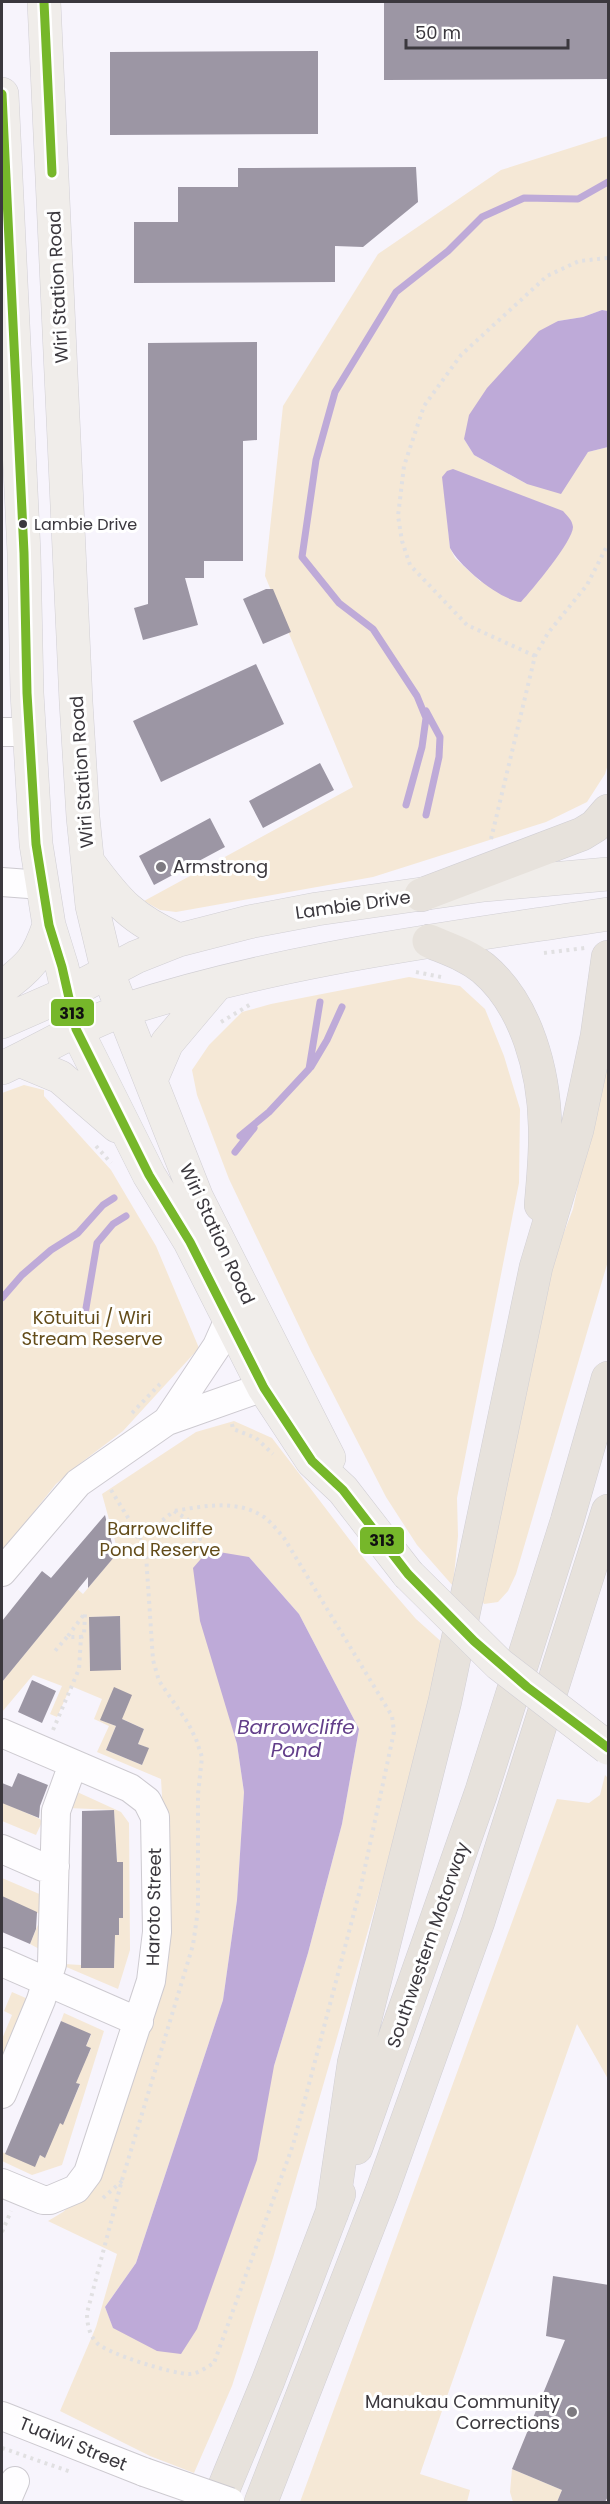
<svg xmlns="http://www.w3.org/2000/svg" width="610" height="2504" font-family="Poppins,sans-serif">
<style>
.green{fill:#f5e8d6;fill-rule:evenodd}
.water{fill:#beaad8}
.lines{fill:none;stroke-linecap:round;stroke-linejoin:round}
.stream{stroke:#beaad8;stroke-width:7}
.building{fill:#9c96a4}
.minor-casing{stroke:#cdcad0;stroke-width:30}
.major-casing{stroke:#d1cfd4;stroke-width:34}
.highway-casing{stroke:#d1cfd4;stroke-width:34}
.path{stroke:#e1e0e2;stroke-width:4;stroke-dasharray:3 4.5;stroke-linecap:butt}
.minor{stroke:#fefdff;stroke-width:28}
.major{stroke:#f0edea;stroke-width:33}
.highway{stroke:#e7e2dc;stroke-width:33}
.minor-bridge-casing{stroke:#cdcad0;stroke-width:30;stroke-linecap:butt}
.major-bridge-casing{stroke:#d1cfd4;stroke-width:34;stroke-linecap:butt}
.minor-bridge{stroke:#fefdff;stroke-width:28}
.major-bridge{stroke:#f0edea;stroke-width:33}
.bus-1-casing{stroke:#fff;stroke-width:14}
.bus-1{stroke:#76b72a;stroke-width:9}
.bus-dot{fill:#3b383e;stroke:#fff;stroke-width:2}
.poi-dot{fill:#7d7a80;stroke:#fff;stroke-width:2}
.labels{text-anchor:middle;stroke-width:6;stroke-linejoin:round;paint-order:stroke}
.bus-label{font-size:16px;fill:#3b383e;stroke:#fff;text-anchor:start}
.street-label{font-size:18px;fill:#3b383e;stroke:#fff}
.poi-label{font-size:18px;fill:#3b383e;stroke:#fff;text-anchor:start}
.park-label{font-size:18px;fill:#634c1a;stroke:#fff}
.water-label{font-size:20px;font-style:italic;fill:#633f8a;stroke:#fff}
.line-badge{stroke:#fff;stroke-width:2}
.pale-badge-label{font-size:16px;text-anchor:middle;font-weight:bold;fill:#111}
</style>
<rect width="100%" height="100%" fill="#f7f4fc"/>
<!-- green -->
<path class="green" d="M608 136V311L602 310 583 317 558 321 464 439 474 455 527 484 588 452 608 447V764L605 774 587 802 546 822 373 877 176 912 160 910 144 901 353 787 265 576 283 406 378 254 501 170ZM443 477 481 582 455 558 450 548Z
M409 977 460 986 485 1009 504 1056 520 1109 519 1183 457 1498 458 1536 453 1586 417 1545 386 1497 311 1351 229 1179 197 1095 192 1070 209 1045 242 1012 271 1004Z
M608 1044V1261L516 1574 508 1591 498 1602 484 1604 477 1593 548 1274 573 1209Z
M24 1085 44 1090V1096L111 1170 156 1246 199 1348 123 1431 78 1465 56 1484 2 1552V1093Z
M234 1421 272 1438 365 1560 416 1619 445 1645 381 1886 273 2258 232 2386 194 2473 150 2456 60 2411 96 2327 117 2254 48 2221 63 2212 91 2187 148 2020 163 1813 161 1779 97 1752 109 1726 94 1719 102 1699 71 1686 57 1717 50 1714 62 1686 33 1675 2 1712V1682L72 1596 52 1579 57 1571 83 1594 118 1552 102 1494 196 1432ZM249 1557 299 1614 359 1729 342 1824 308 1953 274 2066 113 2327 105 2307 136 2263 223 2000 237 1900 244 1792 237 1744 220 1683ZM120 1616 121 1670H90L89 1617ZM122 1719 144 1729 138 1744 148 1748 142 1765 106 1750 116 1726 101 1720Z
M605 1775 608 1778V2079L577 2024 420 2474 470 2490 467 2502H300L557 1799 589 1803 600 1795Z
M75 1791 121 1812 129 1823 130 1950 118 1989 64 1966V1964L81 1965 82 1968H114L115 1935H119V1918L123 1917V1862H117L114 1810 68 1808Z
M2 1802 40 1819 42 1822 36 1835 2 1821Z
M2 1878 44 1896 43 1951 30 1944 42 1915 2 1897Z
M12 1992 28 1999 2 2062V2039L12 2015 4 2011Z
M64 2013 104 2031 62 2165 32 2175 2 2161V2152L35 2166 40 2155 45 2157 58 2122 63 2124 80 2085 74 2082 83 2053 88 2055 91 2049 86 2046 91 2035 61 2021Z
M512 2469 562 2490 557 2502H513L510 2492Z"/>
<!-- water -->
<path class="water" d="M602 310 608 311V447L588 452 561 494 527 484 474 455 464 439 469 415 487 388 539 331 558 321 583 317Z
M453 469 563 511C567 516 572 519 573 527 573 541 532 590 521 602 500 600 460 567 450 548L442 477 447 471Z
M219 1552 249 1557 299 1614 359 1729 342 1824 308 1953 274 2066 257 2160 197 2329 181 2354 157 2351 113 2328 105 2307 136 2263 223 2000 237 1900 244 1792 237 1744 200 1621 193 1568 206 1553Z"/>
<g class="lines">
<!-- stream -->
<path class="stream" d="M406 805 422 747 426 718 417 696 373 629 339 603 302 557 316 460 335 392 396 292 448 251 482 217 524 198 578 199 608 182
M426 815 439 757 440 737 426 711
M311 1067 327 1040 342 1007
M240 1136 269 1112 309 1069 320 1002
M235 1152 254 1128
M2 1298 22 1275 51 1250 78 1233 103 1205 114 1198
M85 1314 97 1243 113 1224 126 1216"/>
</g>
<!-- building -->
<path class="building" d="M384 2H609V79L384 80Z
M318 51V134L110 135V52Z
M416 167 418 202 363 247 335 246V282L134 283V222H178V187H238V168Z
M257 342V440L243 441V561H204V578H185L198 625 143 640 134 608 148 604V343Z
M266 589H273L291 632 263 644 243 599Z
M256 664 284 724 161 782 133 721Z
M320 763 334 790 263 828 249 801Z
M210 818 225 847 154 885 139 856Z
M105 1515 115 1556 88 1588V1577L2 1682V1621L42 1571 51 1578Z
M120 1616 121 1670 90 1671 89 1617Z
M32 1680 56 1691 42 1723 18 1712Z
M114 1687 132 1695 122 1719 144 1729 138 1744 149 1748 142 1765 106 1750 116 1726 100 1720Z
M18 1773 48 1785 40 1806 39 1818 2 1803V1783L12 1787Z
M114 1810 117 1862H123V1918H119V1935H115L114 1968H81L82 1811Z
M2 1896 37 1912 36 1929 30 1944 2 1932Z
M61 2021 91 2034 86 2046 91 2048 76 2083 80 2084 63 2125 60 2123 45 2158 40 2155 35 2167 5 2154Z
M553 2276 609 2285V2495L605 2502H557L562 2490 512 2469 565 2340 546 2336Z"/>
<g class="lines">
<!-- minor casing -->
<g class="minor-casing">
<path id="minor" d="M2 732H29
M2 882 42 885
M167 1421 217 1346 229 1319
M2 1572 78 1483 167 1421 283 1380
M2 1733 130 1788 147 1801 155 1817 157 1932 151 1981 88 2173 76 2189 50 2200H43L2 2183
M2 1849 43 1867 55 1866
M2 1962 139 2022
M2 2094 41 2000 52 1964 56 1811 73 1764
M2 2416 144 2472
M6 2502 15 2481"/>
</g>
<!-- major casing -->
<g class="major-casing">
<path id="major" d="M44 2 76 702 83 817 92 906 108 973 197 1198 329 1458
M2 94 24 553 27 693 36 844 49 925 62 967 76 1029 149 1175 190 1242 264 1388 312 1461 343 1490 408 1574
M88 862C118 903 132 919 179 940
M2 988C31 965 37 960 49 925
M2 1022 68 993 136 957 179 940 249 922 317 909 484 885 608 874
M19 1060 60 1077 117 1126
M2 1068C43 1049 81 1025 124 1010 281 959 446 939 608 914
M151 1080 167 1043 216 985"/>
</g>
<!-- highway casing -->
<g class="highway-casing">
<path id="highway" d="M421 895 582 834 595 826 608 811
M429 941C448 949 467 955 483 968 527 1005 544 1072 545 1127 546 1153 543 1180 541 1205
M356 2148 481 1793 567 1521 608 1378
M332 2213 354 2063 445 1701 536 1267 577 1130 597 1036 608 957
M218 2502 268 2381 339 2194
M261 2502 382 2191 478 1922 608 1511"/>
</g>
<!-- path -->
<path class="path" d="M535 656 467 625 410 565 402 541 398 516 404 466 424 406 461 355 547 276 579 261 608 258
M491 839 535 656 548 633 587 585 608 544
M544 953 585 948
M416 972 441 977
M221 1022 251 1004
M96 1146 111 1163
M132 1413 160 1384
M232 1424 233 1429 256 1438 273 1454
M111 1490 130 1521 146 1555 153 1660 159 1681 188 1723 196 1739 202 1757 198 1794V1910L193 1945 122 2180 87 2313C87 2323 89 2335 97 2343 108 2354 173 2374 189 2374 198 2374 207 2367 214 2363L293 2145 361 1886 394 1732 392 1716 284 1538C278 1531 271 1522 264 1517 237 1499 204 1506 174 1511
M139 1539 174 1511 187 1519 200 1539 194 1543 203 1561
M68 1636 85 1613 84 1636 81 1637
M53 1730 79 1669 81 1637H67L55 1651
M103 2198 122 2181
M2 2232 11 2211
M2 2448 71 2472"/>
<!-- minor -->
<use href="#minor" class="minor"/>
<!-- major -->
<use href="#major" class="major"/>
<!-- highway -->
<use href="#highway" class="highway"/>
<!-- minor-bridge casing -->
<g class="minor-bridge-casing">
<path id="minor-bridge" d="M144 2472 230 2502"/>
</g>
<!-- major-bridge casing -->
<g class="major-bridge-casing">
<path id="major-bridge" d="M408 1574 499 1664 608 1748"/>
</g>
<!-- minor-bridge -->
<use href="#minor-bridge" class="minor-bridge"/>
<!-- major-bridge -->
<use href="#major-bridge" class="major-bridge"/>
<!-- bus-1 casing -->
<g class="bus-1-casing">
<path id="bus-1" d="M44 2 52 173
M2 94 24 553 27 693 36 844 49 925 62 967 76 1029 149 1175 190 1242 264 1388 312 1461 343 1490 408 1574 474 1641 527 1687 608 1748"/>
</g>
<!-- bus-1 -->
<use href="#bus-1" class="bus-1"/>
</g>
<!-- markers -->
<circle class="bus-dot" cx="23" cy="524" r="5"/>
<g class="poi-dot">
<circle cx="161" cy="867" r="6"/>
<circle cx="572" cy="2412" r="6"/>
</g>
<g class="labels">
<!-- bus labels -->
<g class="bus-label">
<text x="34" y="530">Lambie Drive</text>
</g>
<!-- street labels -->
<g class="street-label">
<text transform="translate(58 287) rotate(-93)" y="6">Wiri Station Road</text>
<text transform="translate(82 772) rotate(-94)" y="6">Wiri Station Road</text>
<text transform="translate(353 905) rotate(-8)" y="6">Lambie Drive</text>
<text transform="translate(217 1234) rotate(65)" y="6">Wiri Station Road</text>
<text transform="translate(154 1907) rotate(-89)" y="6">Haroto Street</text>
<text transform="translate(428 1945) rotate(-71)" y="6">Southwestern Motorway</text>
<text transform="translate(73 2444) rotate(22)" y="6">Tuaiwi Street</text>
</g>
<!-- poi labels -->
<g class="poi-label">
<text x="173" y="873">Armstrong</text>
<text x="560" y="2408" text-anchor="end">Manukau Community<tspan x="560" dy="21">Corrections</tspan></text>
</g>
<!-- park labels -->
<g class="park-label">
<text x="92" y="1324">Kōtuitui / Wiri<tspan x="92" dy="21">Stream Reserve</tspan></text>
<text x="160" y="1535">Barrowcliffe<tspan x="160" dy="21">Pond Reserve</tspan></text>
</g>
<!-- water labels -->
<g class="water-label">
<text x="296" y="1734">Barrowcliffe<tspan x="296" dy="23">Pond</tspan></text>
</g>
</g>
<g class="line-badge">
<rect x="50" y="998" width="45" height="29" rx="6" fill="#76b72a"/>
<rect x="359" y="1526" width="46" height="29" rx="6" fill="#76b72a"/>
</g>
<g class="pale-badge-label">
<text x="72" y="1019">313</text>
<text x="382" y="1546">313</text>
</g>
<!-- border -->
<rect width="610" height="2504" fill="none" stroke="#3b383e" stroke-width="6"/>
<!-- scale -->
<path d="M406 39v9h162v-9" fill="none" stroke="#3b383e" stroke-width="3"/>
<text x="415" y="39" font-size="18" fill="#3b383e" stroke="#ffffff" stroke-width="4.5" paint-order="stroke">50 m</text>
</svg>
